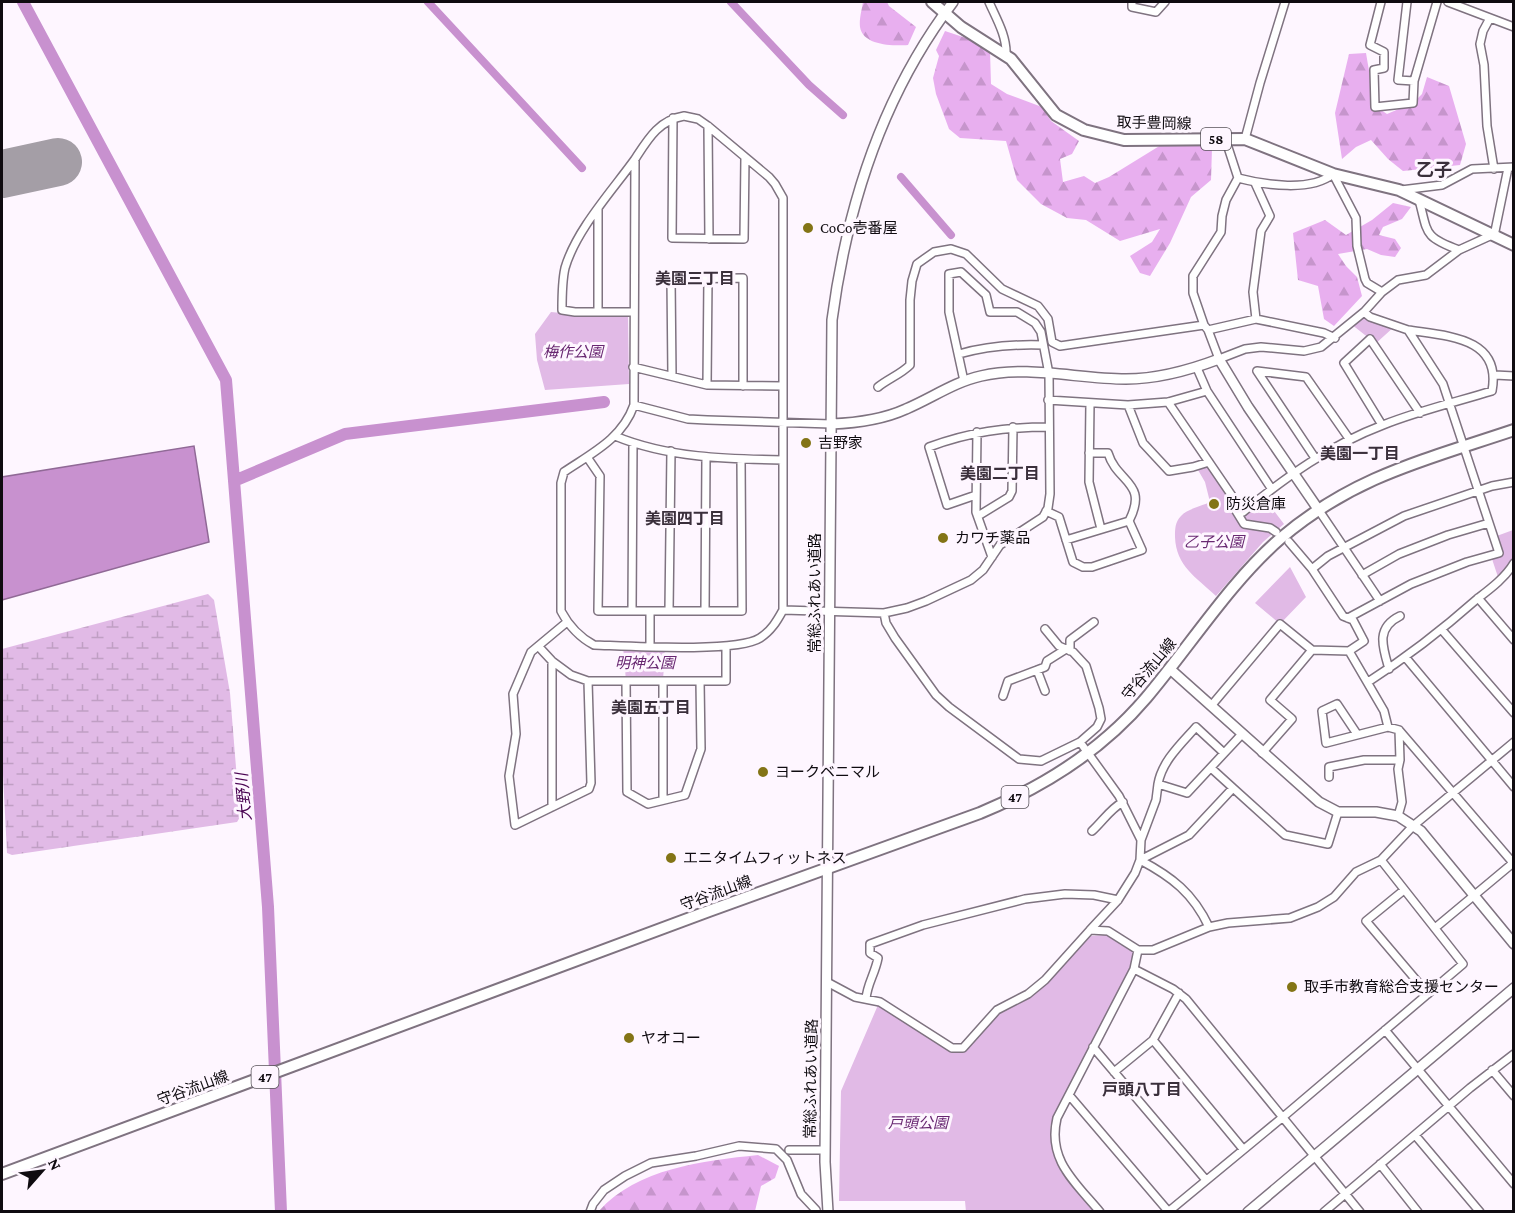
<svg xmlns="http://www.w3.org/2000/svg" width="1515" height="1213" font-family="'Crimson Pro','Noto Sans JP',serif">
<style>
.forest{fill:url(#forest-firs)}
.wetland{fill:url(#wetland-marsh)}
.green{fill:#e1bae6}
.water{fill:#c891cf;stroke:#906996;stroke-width:1.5}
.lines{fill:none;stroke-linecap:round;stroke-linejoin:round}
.canal{stroke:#c891cf;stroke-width:8}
.river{stroke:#c891cf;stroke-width:12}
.runway{stroke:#a49ea6;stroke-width:48}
.street-casing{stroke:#7f7380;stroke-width:10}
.secondary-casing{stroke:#7f7380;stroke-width:12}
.primary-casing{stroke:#7f7380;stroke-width:14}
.street{stroke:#fff;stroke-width:7}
.secondary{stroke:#fff;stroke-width:9}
.primary{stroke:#fff;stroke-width:10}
.poi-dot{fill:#837416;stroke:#fef6ff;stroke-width:2}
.labels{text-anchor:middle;stroke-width:6;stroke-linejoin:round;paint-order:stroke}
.shield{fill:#fef6ff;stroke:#575258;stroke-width:1.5}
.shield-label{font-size:14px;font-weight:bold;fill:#0f0b10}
.street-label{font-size:15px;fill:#0f0b10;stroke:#fef6ff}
.poi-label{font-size:15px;fill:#0f0b10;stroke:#fef6ff;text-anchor:start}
.park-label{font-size:15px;font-style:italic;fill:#682771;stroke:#fef6ff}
.neighbourhood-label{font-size:16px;font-weight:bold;fill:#3a2f3b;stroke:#fef6ff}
.water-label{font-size:16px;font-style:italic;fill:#4a0352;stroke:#fef6ff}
.quarter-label{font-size:18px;font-weight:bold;fill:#3a2f3b;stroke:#fef6ff}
</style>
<defs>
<pattern id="forest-firs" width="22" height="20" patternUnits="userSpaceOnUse" patternTransform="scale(1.5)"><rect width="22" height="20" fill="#e8afef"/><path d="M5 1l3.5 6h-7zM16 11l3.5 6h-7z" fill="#c695cc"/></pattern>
<pattern id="wetland-marsh" width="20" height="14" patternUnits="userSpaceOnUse" patternTransform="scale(1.5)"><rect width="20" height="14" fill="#e1bae6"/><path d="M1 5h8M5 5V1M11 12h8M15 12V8" fill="none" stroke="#c09fc4"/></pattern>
</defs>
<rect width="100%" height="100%" fill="#fef6ff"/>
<!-- forest -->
<path class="forest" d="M863 2H887L889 6 916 27 908 45C894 46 863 46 860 27 859 19 862 9 863 2Z
M945 31 966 38 990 51 991 84 1007 94 1042 107 1051 121 1079 141 1072 154 1060 159 1063 182 1084 176 1095 183 1109 177 1161 145 1181 143 1212 148 1211 180 1191 197 1170 243 1150 276 1140 273 1130 256 1152 242 1160 229 1120 241 1086 220 1067 218 1041 204 1017 180 1006 141 960 138 949 129 936 94 933 78 939 56 936 50Z
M1366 53 1375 106 1387 114 1413 103 1422 94 1427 77 1449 86 1466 144 1460 165 1403 171 1388 159 1371 140 1356 147 1342 159 1335 113 1349 54Z
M1393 203 1411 207 1402 219 1383 227 1379 235 1395 239 1401 248 1395 257 1381 255 1367 249 1338 254 1346 266 1357 277 1362 296 1334 326 1324 319 1318 286 1298 280 1293 233 1325 220 1346 235 1372 220Z
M758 1155 779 1166 775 1178 761 1186 755 1211H599C637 1168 703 1161 758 1155Z"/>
<!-- wetland -->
<path class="wetland" d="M208 594 214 600 230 693 240 817 237 822 12 855 7 853 2 755V649Z"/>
<!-- green -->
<path class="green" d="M551 312 591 316 628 315 629 384 545 390 537 360 535 334Z
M1364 312 1395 326 1374 345 1370 339 1351 324Z
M1208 466 1243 516 1265 499 1284 524 1263 542 1216 596C1196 577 1176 566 1175 537 1175 529 1175 522 1181 516 1187 509 1202 506 1210 502L1205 482 1198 470Z
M1513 530V563L1499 580 1491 556 1499 552 1494 537Z
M1290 567 1306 597 1280 624 1255 603Z
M623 646H665L663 681H626Z
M1106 935 1133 952 1130 969 1068 1088 1050 1126 1055 1158 1061 1172 1095 1211 966 1212 965 1201H839L841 1091 878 1005 951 1052 961 1051 973 1042 1000 1011 1040 990 1091 936Z"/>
<!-- water -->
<path class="water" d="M194 446 209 542 2 600V477Z"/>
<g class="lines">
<!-- canal -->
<path class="canal" d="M428 2 582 168
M731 2 809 85 843 115
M901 177 951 235"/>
<!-- river -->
<path class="river" d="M23 2 226 380 268 907 281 1212
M234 481 345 434 604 402"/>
<!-- runway -->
<path class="runway" d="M2 174 58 162"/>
<!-- street casing -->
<g class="street-casing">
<path id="street" d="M989 2C996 18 1007 36 1006 55
M1132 2V7L1156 12 1165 2
M1381 2 1370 45 1384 52V68L1374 70 1375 107 1413 103 1414 81 1437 2
M1407 2 1398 80 1414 81
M1448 2 1514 27
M1490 18 1483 31 1480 44 1484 65 1487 126 1494 169
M684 116 698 119 708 126 769 177 775 184 783 198V610C777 621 771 631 760 638 737 653 626 646 594 645 579 637 569 626 561 611V483L564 472C592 453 622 439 634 405L635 159C648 139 659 120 684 116Z
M673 118 672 238 744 239 745 157
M708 126 709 239
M1225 138 1238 178 1226 200 1222 216 1221 232 1193 276V293L1204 325 1208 330 1219 359 1245 349 1261 347 1304 351 1321 347 1364 312
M1245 139 1260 83 1285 2
M1238 178C1265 185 1311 192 1333 174L1356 218 1357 246 1365 279 1367 283 1382 292
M1255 183 1270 216 1261 231 1253 292 1256 319
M1401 190 1442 185 1472 169 1514 167
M1419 200C1428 233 1423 237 1459 250
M1494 236 1508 168
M598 312V209
M633 312H575L562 310C562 296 562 281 565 268 576 230 612 191 635 159
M1208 330 1256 319 1324 333 1335 338
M959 354C987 346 1013 344 1043 345
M633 367 707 385 782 386
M1197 368 1207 391 1271 488
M1495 375 1514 376
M672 376 671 279 743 278V386
M707 385 708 278
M878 387C888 379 901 374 910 365V300L912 281 917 264 934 252 951 249 966 254 1002 289 1038 306 1048 319 1052 342 1060 346 1204 325
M1048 400 1128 405 1168 402 1207 391
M1168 402 1243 512C1286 477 1330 445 1383 425 1418 411 1456 402 1492 391 1502 337 1447 336 1408 330
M1090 403 1089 482 1101 529
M634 405 688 419 707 420 831 424
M1128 405 1143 443 1169 471 1193 467 1209 462
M1382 425 1344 363 1370 339 1420 413
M977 432 976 512 992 557
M615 436C668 458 727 459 783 460
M587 457 600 476 598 611H742L741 459
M1315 458 1257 371 1306 377 1350 440
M976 495 947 505 929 447C969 432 1006 427 1049 427
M1318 509 1380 601
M1046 511 1059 517 1073 562 1083 567H1092L1142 550 1129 521
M1236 511 1244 524 1270 528 1276 532
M978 516 1009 497 1012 491 1013 427
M1066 540 1129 521C1149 482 1117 483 1108 453H1089
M1289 542 1312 569
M1362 575 1399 554 1448 535 1489 523
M1478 598 1514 640
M783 610 884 613 907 608 926 601 971 580 983 570 1000 545 1043 517 1048 508 1050 494 1049 374 1041 332 1035 323 1017 312H990L986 295 961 272 949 274V312L964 381
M632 611 633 443
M650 611V646
M669 611 671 451
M705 611 706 457
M884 613 886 623 895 638 936 695 949 707 1019 759 1041 761 1080 742 1119 796 1141 840 1140 860 1135 873 1118 900 1090 930
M1348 618 1411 584 1467 562 1499 553 1443 384 1408 330 1370 317 1364 312 1382 292 1398 280 1426 275 1459 250 1492 235
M567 622 531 652 513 694 516 734 509 776 515 825 589 789 591 783 588 681
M1045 629 1059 646 1073 652 1086 666 1099 708 1101 719 1097 727 1080 742
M1442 630 1514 713
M539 647 552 661 571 675 588 681H726V646
M1070 651V640L1094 622
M1349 651 1364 641 1353 620 1343 616 1312 569 1328 556 1404 516 1492 486 1514 482
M1406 658 1514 787
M552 661V807
M1389 669C1383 648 1375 628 1400 616
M1037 670 1045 691
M626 681 627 792 648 804 685 795 701 749 700 681
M663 681V800
M1368 682C1407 657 1442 630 1477 599 1490 589 1505 578 1514 563
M1003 696 1008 681 1045 667 1047 661 1066 649
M1211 706 1280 624 1312 650
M1357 734 1337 704 1322 711 1326 743 1388 727 1399 730 1514 864
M1224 753 1196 727C1181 744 1162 761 1158 784L1187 793 1242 734
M1262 753 1292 719 1270 700 1312 650 1349 651 1384 711 1388 727
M1211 768 1233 788
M1329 777V767L1364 760H1400
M1398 816 1402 802 1398 769 1400 760 1399 730
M1092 831C1103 821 1110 809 1123 802
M1141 840 1156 800 1158 784
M1140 860 1189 835 1233 788 1285 835 1328 844 1338 812
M1140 860C1172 877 1193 893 1209 927
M1404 890 1366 921 1428 994
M1435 928 1513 863
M1134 969 1173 989 1186 999 1360 1212
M827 982 855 997 880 1002 952 1048H963L997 1010 1028 994 1045 980 1090 930 1108 931 1138 950H1153L1209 927 1228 923 1290 918 1318 907 1334 897 1356 872 1381 860 1413 826 1514 742
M866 999C867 984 875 974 878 958L870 953V944L923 925 1025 899 1065 894 1094 895 1118 900
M1385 1030 1514 1184
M1153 1040 1243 1149
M1093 1047 1206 1180
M1492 1070 1514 1096
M1114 1072 1153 1040 1179 993
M1069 1095 1168 1211
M1415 1135 1480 1212
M789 1150H825
M1380 1164 1418 1212
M590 1212 593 1204 604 1190 625 1176 651 1163 696 1156 739 1146 776 1149 787 1160 801 1194 816 1210
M1100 1212C1075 1182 1047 1160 1057 1118L1134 969 1138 950
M1168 1212 1283 1117 1463 964 1381 860
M1324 1212 1470 1088 1514 1054"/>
</g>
<!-- secondary casing -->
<g class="secondary-casing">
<path id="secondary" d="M831 424C857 423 882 420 906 409 932 398 954 382 981 376 1028 365 1078 379 1126 379 1158 379 1190 370 1219 359L1248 407 1318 509
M1170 669 1319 802 1338 812H1376L1398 816 1421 831 1514 944
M828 1212 825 1162 832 320C847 206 883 94 953 2
M1248 1212 1514 988"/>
</g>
<!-- primary casing -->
<g class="primary-casing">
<path id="primary" d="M932 2 961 27 1011 59 1056 115 1084 130 1124 140 1245 139 1333 174 1399 190 1514 245
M2 1174 709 911 980 813C1043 787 1102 750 1146 698 1190 646 1230 582 1281 538 1354 476 1425 460 1514 430"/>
</g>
<!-- street -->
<use href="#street" class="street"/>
<!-- secondary -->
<use href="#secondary" class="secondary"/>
<!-- primary -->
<use href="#primary" class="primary"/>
</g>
<!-- markers -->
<g class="poi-dot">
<circle cx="808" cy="228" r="6"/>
<circle cx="806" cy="443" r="6"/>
<circle cx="1214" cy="504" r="6"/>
<circle cx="943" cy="538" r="6"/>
<circle cx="763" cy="772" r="6"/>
<circle cx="671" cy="858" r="6"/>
<circle cx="1292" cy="987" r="6"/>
<circle cx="629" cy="1038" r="6"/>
</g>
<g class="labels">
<!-- shield labels -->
<g class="shield">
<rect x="1201" y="128" width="30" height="22" rx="4.5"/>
<rect x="1001.5" y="786" width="27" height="22" rx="4.5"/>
<rect x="251.5" y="1066" width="27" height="22" rx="4.5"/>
</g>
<g class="shield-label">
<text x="1216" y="144">58</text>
<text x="1015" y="802">47</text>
<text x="265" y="1082">47</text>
</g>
<!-- street labels -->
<g class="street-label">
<text transform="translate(1154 123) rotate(1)" y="5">取手豊岡線</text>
<text transform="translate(815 593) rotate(-90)" y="5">常総ふれあい道路</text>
<text transform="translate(1149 669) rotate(-50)" y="5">守谷流山線</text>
<text transform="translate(716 893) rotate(-20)" y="5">守谷流山線</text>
<text transform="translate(811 1079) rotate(-89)" y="5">常総ふれあい道路</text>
<text transform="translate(193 1088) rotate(-20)" y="5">守谷流山線</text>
</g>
<!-- poi labels -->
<g class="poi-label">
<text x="820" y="233">CoCo壱番屋</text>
<text x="818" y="448">吉野家</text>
<text x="1226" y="509">防災倉庫</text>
<text x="955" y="543">カワチ薬品</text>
<text x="775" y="777">ヨークベニマル</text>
<text x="683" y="863">エニタイムフィットネス</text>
<text x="1304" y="992">取手市教育総合支援センター</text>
<text x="641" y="1043">ヤオコー</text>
</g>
<!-- park labels -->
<g class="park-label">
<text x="573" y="357">梅作公園</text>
<text x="1214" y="547">乙子公園</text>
<text x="645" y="668">明神公園</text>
<text x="918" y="1128">戸頭公園</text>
</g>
<!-- neighbourhood labels -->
<g class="neighbourhood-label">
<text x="695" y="284">美園三丁目</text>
<text x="1360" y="459">美園一丁目</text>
<text x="1000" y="479">美園二丁目</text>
<text x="685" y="524">美園四丁目</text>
<text x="651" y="713">美園五丁目</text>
<text x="1142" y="1095">戸頭八丁目</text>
</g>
<!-- water labels -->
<g class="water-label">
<text transform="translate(243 797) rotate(-95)" y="6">大野川</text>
</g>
<!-- quarter labels -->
<g class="quarter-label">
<text x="1434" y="176">乙子</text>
</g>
</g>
<!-- border -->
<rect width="1515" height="1213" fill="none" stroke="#0f0b10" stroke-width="6"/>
<!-- north arrow -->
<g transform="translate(42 1171) rotate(62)" stroke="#fef6ff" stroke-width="4.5" paint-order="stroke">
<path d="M0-4.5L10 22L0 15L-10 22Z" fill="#0f0b10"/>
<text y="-9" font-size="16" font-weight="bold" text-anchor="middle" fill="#0f0b10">N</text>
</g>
</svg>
